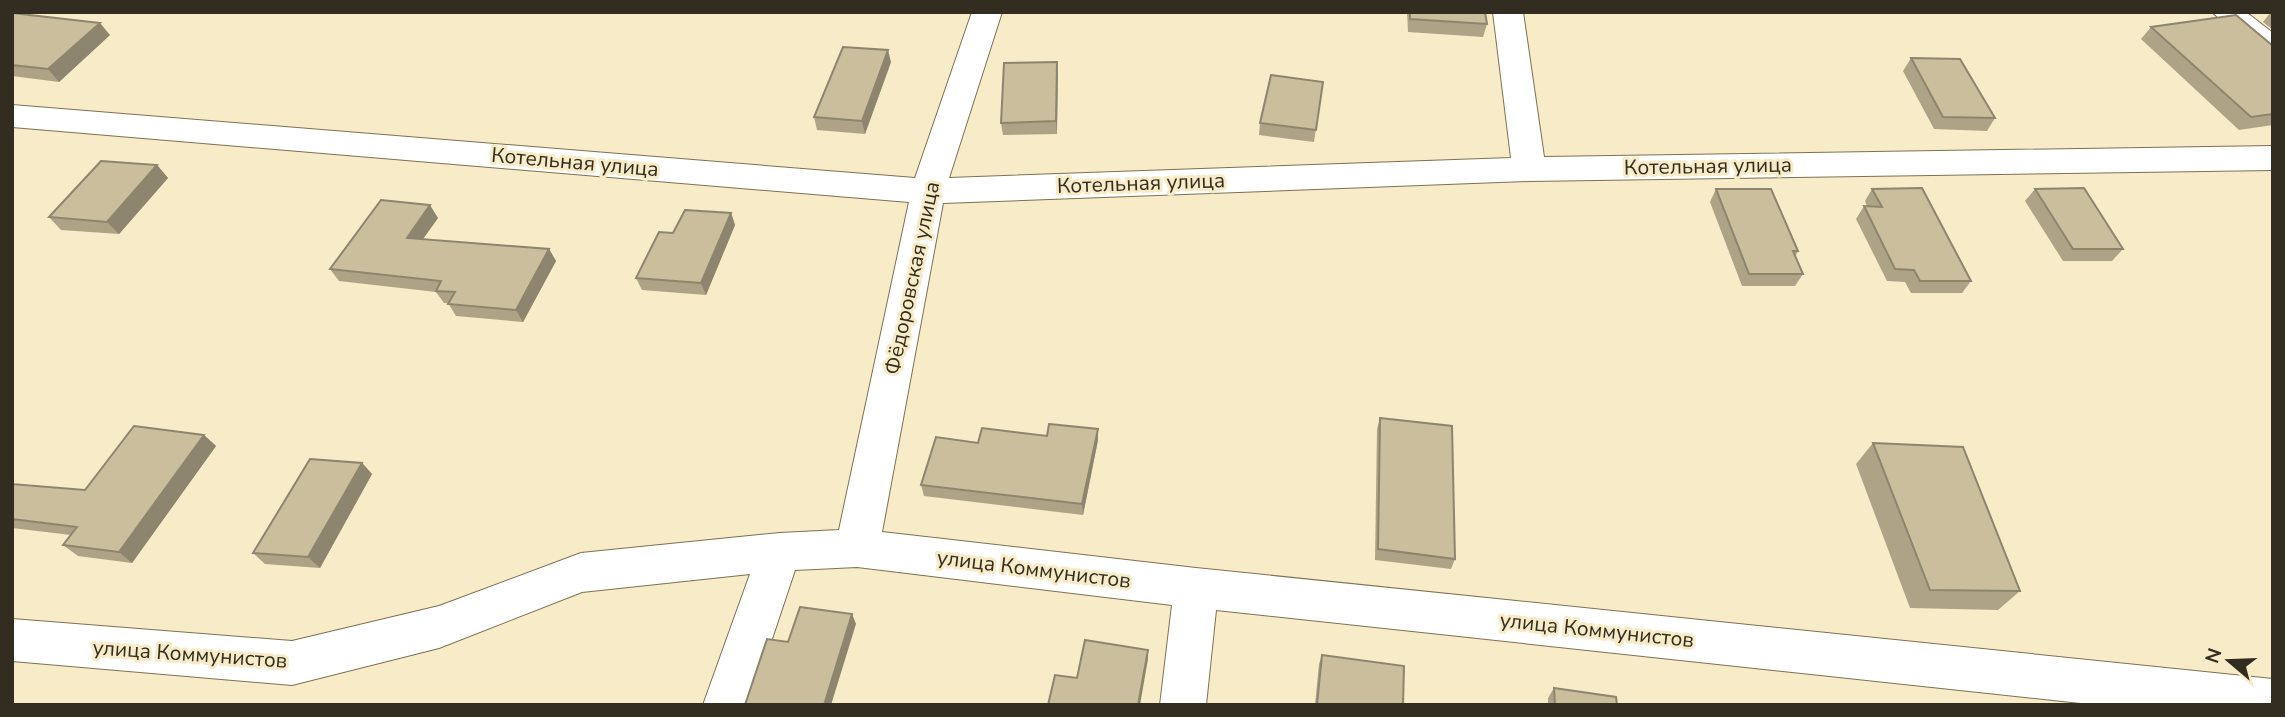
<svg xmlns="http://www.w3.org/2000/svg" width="2285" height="717" font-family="'Nunito Sans',sans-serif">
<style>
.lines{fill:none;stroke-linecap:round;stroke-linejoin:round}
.street-casing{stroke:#7c7152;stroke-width:2}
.street{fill:#fff;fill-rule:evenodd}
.wall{fill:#aea387}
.shaded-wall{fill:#8d856e}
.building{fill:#cabe9d;stroke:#8d856e;stroke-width:2}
.labels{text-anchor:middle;stroke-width:6;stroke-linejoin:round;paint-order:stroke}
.street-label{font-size:21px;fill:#322d20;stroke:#f7ebc8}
</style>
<rect width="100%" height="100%" fill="#f7ebc8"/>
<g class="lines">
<!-- street casing -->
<g class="street-casing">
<path id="street" d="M972 12H1002L949 178 1511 158 1493 12H1523L1544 157 2273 146V170L1529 181 943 203 882 532 1196 568 2273 679V705H2099L1216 610 1206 705H1160L1172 605 857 567 795 570 750 705H703L750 574 582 592 439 648 292 685 12 661V619L292 641 439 606 581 553 780 533 839 530 909 202 12 127V105L915 178Z
M2212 12H2246L2273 33V59L2262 56Z"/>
</g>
<!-- street -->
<use href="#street" class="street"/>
</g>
<!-- wall -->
<path class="wall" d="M1407 12H1485L1487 24 1483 37 1408 32Z
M2271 12H2273V30L2263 22Z
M12 13 110 35 59 82 12 76Z
M2151 27 2273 46V125L2239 130 2141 39Z
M1911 58 1995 118 1987 131 1934 129 1903 71Z
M891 62 865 134 817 130 814 117Z
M1057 62V134L1003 135 1001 123Z
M1323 82 1314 142 1259 135 1260 123Z
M157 165 168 178 119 234 61 230 49 217Z
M1716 189 1798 251 1795 257 1803 274 1795 286H1742L1710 202Z
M1872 189 1971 281 1962 293H1911L1905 282 1887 281 1856 219 1864 206H1867L1865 201Z
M2035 189 2123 249 2112 261H2063L2025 201Z
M731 213 735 225 706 295 642 290 636 278 673 233Z
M438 218 423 239 549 249 556 261 523 322 456 316 448 303H444L436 292 339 281 330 269Z
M1380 418 1455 559 1451 569 1375 560 1377 429Z
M204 435 216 446 132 563 78 556 63 545 71 535 12 528V484L85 490Z
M1047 436 1098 440 1083 515 924 496 921 485 978 443Z
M1873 443 2020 591 1998 610 1910 608 1856 464Z
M362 463 372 474 320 568 265 564 253 553Z
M1322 655 1403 705H1315L1319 664Z
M1554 688 1617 705H1548V698Z"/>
<!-- shaded-wall -->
<path class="shaded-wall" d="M100 23 110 35 59 82 48 69Z
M888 50 891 62 865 134 862 121Z
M1057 62 1058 74 1057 134 1056 121Z
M157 165 168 178 119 234 107 222Z
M430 205 438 218 415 250 407 238Z
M731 213 735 225 706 295 701 283Z
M549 249 556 261 523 322 516 310Z
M1098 429V440L1083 515 1082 504Z
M204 435 216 446 132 563 119 552Z
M362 463 372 474 320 568 308 557Z
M852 614 856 624 831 705H824Z
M1148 650V659L1140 705H1138Z"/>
<!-- building -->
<path class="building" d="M1410 12H1485L1487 24 1410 19Z
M12 13 100 23 48 69 12 65Z
M2236 15 2273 46V114L2251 117 2151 27Z
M843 47 888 50 862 121 814 117Z
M1911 58 1960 59 1995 118 1943 117Z
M1057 62 1056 121 1001 123 1004 63Z
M1271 75 1323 82 1316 130 1260 123Z
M101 161 157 165 107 222 49 217Z
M1922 188 1971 281H1920L1914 270 1895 269 1864 206 1882 207 1872 189Z
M2084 188 2123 249H2073L2035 189Z
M1716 189H1771L1798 251H1793L1803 274H1749Z
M381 200 430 205 407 238 549 249 516 310 448 304 455 292 436 291 441 281 330 269Z
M685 210 731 213 701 283 636 278 659 232 673 233Z
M1380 418 1452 426 1455 559 1378 549Z
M1049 424 1098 429 1082 504 921 485 936 437 978 443 982 428 1047 436Z
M134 426 204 435 119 552 63 545 77 527 12 519V484L85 490Z
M1873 443 1963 447 2020 591 1930 590Z
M310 459 362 463 308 557 253 553Z
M800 607 852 614 824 705H745L767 639 788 642Z
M1085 640 1148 650 1138 705H1048L1055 675 1077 678Z
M1322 655 1404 666 1403 705H1317Z
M1554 688 1616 697 1617 705H1555Z"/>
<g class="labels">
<!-- street labels -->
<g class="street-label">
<text transform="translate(575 162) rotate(5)" y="7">Котельная улица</text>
<text transform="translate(1708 166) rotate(-1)" y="7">Котельная улица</text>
<text transform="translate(1141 183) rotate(-2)" y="7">Котельная улица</text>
<text transform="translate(912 278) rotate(-78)" y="7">Фёдоровская улица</text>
<text transform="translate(1034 569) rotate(7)" y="7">улица Коммунистов</text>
<text transform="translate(1597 630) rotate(6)" y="7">улица Коммунистов</text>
<text transform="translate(190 654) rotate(4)" y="7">улица Коммунистов</text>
</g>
</g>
<!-- border -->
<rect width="2285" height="717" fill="none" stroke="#322d20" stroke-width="28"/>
<!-- north arrow -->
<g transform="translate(2229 661) rotate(289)" stroke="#f7ebc8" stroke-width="5" paint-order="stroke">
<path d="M0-5L12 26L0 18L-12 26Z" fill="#322d20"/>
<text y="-10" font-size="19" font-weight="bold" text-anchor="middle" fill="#322d20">N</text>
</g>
</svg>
